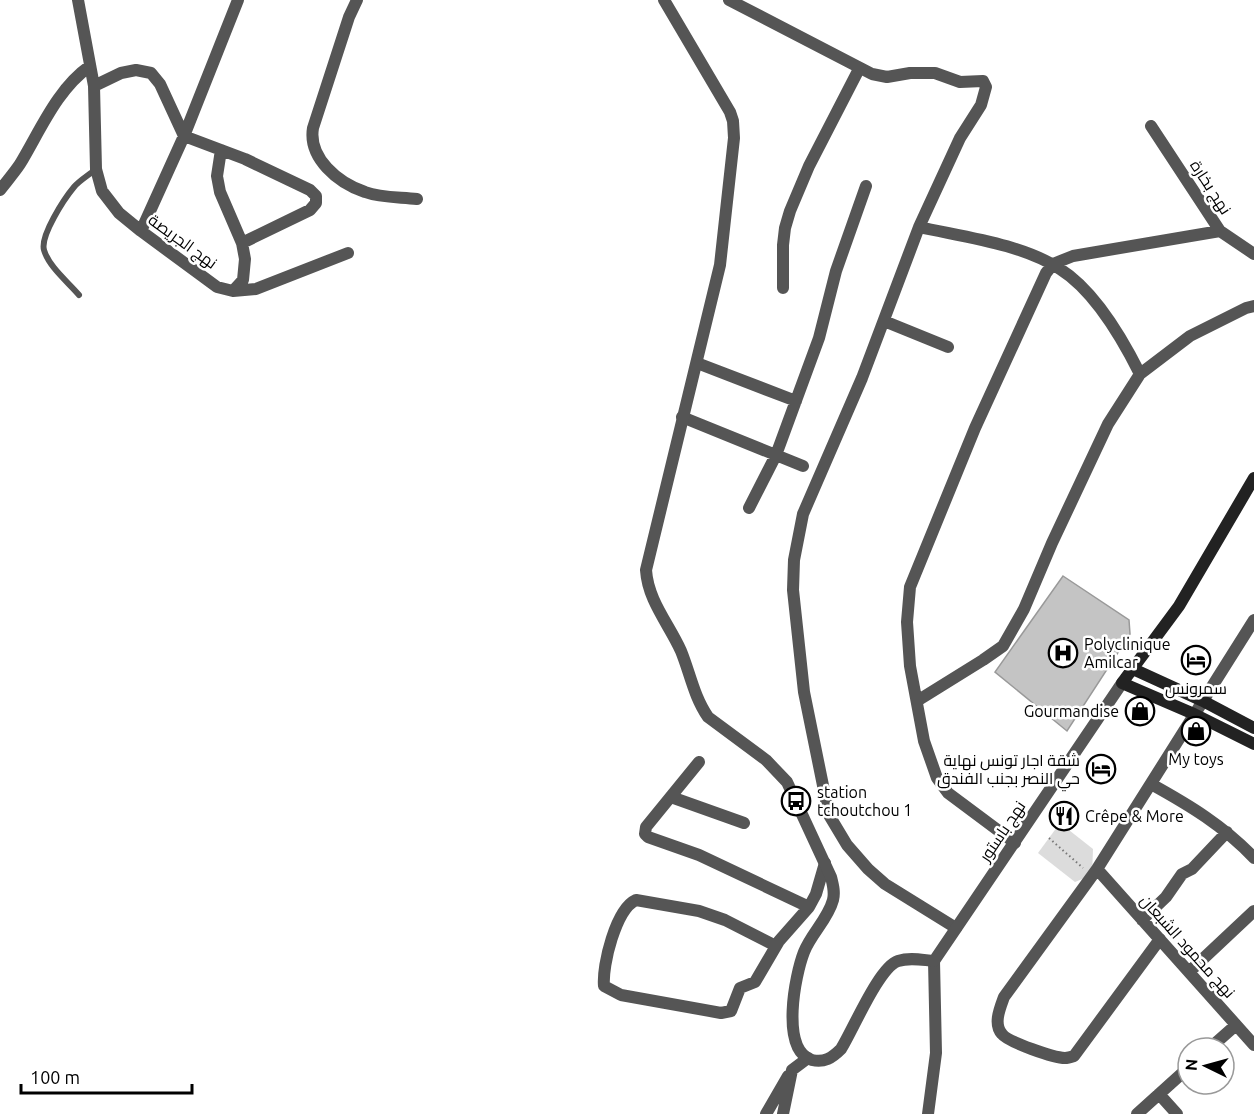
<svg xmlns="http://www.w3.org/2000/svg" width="1254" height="1114" font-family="Ubuntu,Cairo,sans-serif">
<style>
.green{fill:#dcdcdc}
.building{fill:#c4c4c4;stroke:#999;stroke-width:1.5}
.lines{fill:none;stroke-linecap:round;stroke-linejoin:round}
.path{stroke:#777;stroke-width:2;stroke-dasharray:1.5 3;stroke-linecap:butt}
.service{stroke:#555;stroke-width:6}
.minor{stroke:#555;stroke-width:12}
.tertiary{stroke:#555;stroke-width:12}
.secondary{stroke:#222;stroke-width:12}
.labels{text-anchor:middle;stroke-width:5;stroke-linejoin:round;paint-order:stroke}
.street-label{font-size:16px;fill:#000;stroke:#fff}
.poi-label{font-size:16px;fill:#000;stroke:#fff;text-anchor:start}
</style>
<rect width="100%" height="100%" fill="#fff"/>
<!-- green -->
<path class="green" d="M1060 823 1093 849 1092 875 1075 882 1038 853Z"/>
<!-- building -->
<path class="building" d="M1063 576 1129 620 1130 634 1067 731 995 672Z"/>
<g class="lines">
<!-- path -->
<path class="path" d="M1049 838 1083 868"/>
<!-- service -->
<path class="service" d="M79 295C68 282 49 267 44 250 40 236 64 199 74 187 80 180 89 175 96 169"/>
<!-- minor -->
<path class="minor" d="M78 0 94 86 96 169 102 191 119 213 141 231 217 287 233 291 243 280 245 259 242 243 310 210 316 203V196L310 190 245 159 184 136 238 0
M357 0 349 17 313 128C308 158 338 183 365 192 381 198 400 197 417 199
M729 0 872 74 887 77 910 73H935L960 82 983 81 986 87 981 105 960 138 919 227 862 378 803 514 794 560 793 590 804 692 829 815 847 845 868 869 885 884 956 928
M94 86 121 73 136 70 151 73 160 84 184 136 141 231
M1151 126 1220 231 1254 254
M221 150 217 176 220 192 242 243
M0 190C7 181 14 173 20 164 40 131 57 89 90 66
M919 227C964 237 1022 244 1060 269 1095 291 1122 338 1140 374
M783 288V245L785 228 790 211 809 166 859 69
M233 291 256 289 348 253
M884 321 948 347
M697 363 796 401
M682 417 803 466
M749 508 776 455 819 338 836 271 866 186
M917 701 983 660 1003 646 1024 609 1052 543 1108 424 1140 374 1190 336 1246 308 1254 306
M699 762 646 827 645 834 648 837 699 855 809 907
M1151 784C1189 805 1224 826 1254 858
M671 797 744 823
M1015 843 948 793 937 778 924 741 910 666 907 622 910 587 975 428 1046 273 1053 264 1073 256 1220 231
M1097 869 1254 1045
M1142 920 1166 897 1182 874 1192 869 1227 832
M1160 939 1074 1056C1071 1057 1068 1058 1065 1058 1054 1058 1008 1042 1002 1034 993 1024 1000 1008 1004 997L1097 869 1254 620
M776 946 725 920 699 911 636 900C616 909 602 965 604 986L621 995 721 1013 731 1011 740 988 755 982 779 941 809 907 816 894 825 863
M1189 972 1254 911
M1210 1048 1236 1025
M1159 1094 1177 1114
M766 1114 788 1076
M783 1114 792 1070 808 1058
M928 1114 936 1053 934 961
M1137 1114 1188 1068"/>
<!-- tertiary -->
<path class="tertiary" d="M664 0 730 112 733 121 734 138 720 265 646 570C648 601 669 624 681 651 690 673 694 697 708 717L766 760 787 782 831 877C833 885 835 892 833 900 828 919 811 934 804 952 795 975 780 1050 812 1060 824 1063 832 1058 841 1049 853 1030 879 967 898 961 910 957 922 960 934 961L1122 683"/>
<!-- secondary -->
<path class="secondary" d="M1254 478 1179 606 1122 683 1194 714 1254 744
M1133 669 1203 701 1254 728"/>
</g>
<!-- icons -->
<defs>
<g id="hospital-ring" transform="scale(1.5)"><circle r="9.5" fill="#fff" stroke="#000" stroke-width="1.5"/><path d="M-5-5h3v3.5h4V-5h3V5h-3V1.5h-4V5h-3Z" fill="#000"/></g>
<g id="hotel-ring" transform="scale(1.5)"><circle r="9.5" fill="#fff" stroke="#000" stroke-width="1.5"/><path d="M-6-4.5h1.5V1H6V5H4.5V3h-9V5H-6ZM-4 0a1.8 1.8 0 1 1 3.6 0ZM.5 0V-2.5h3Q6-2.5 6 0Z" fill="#000"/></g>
<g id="shop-ring" transform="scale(1.5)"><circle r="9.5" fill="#fff" stroke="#000" stroke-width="1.5"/><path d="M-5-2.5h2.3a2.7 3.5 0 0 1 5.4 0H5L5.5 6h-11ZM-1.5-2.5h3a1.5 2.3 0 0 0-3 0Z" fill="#000"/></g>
<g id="bus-ring" transform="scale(1.5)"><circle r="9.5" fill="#fff" stroke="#000" stroke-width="1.5"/><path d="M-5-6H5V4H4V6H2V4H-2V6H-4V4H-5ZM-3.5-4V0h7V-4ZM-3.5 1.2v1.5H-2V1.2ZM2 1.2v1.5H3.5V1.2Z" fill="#000"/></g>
<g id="restaurant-ring" transform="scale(1.5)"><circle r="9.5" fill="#fff" stroke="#000" stroke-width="1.5"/><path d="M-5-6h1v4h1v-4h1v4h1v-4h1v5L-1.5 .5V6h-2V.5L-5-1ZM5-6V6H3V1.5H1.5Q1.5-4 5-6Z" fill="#000"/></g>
</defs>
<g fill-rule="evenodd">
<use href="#hospital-ring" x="1063" y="653"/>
<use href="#hotel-ring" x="1196" y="660"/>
<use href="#shop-ring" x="1140" y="711"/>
<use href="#shop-ring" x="1196" y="731"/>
<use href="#hotel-ring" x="1101" y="769"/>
<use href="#bus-ring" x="796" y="801"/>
<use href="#restaurant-ring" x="1064" y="816"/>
</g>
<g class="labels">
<!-- street labels -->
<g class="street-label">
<text transform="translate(1211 187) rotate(57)" y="6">نهج بخارة</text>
<text transform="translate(183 241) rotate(36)" y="6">نهج الجريصة</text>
<text transform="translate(1002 831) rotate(-56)" y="6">نهج باستور</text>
<text transform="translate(1188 946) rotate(48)" y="6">نهج محمود الشبعان</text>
</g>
<!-- poi labels -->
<g class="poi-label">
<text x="1084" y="650">Polyclinique<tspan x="1084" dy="18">Amilcar</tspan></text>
<text x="1196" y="694" text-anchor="middle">سمرونس</text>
<text x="1119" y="717" text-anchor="end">Gourmandise</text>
<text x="1196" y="765" text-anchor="middle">My toys</text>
<text x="1080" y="766" text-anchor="end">شقة اجار تونس نهاية<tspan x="1080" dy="18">حي النصر بجنب الفندق</tspan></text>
<text x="817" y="798">station<tspan x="817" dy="18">tchoutchou 1</tspan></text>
<text x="1085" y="822">Crêpe &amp; More</text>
</g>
</g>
<!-- north arrow -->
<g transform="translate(1206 1066) rotate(275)"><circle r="28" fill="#ffffff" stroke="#999999" stroke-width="1.5"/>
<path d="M0-4.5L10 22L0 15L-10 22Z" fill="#000000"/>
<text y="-9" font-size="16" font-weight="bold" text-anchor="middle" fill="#000000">N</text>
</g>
<!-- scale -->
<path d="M21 1084v9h171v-9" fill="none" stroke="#000000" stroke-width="3"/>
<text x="30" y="1084" font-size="18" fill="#000000" stroke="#ffffff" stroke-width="4.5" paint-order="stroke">100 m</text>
</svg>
